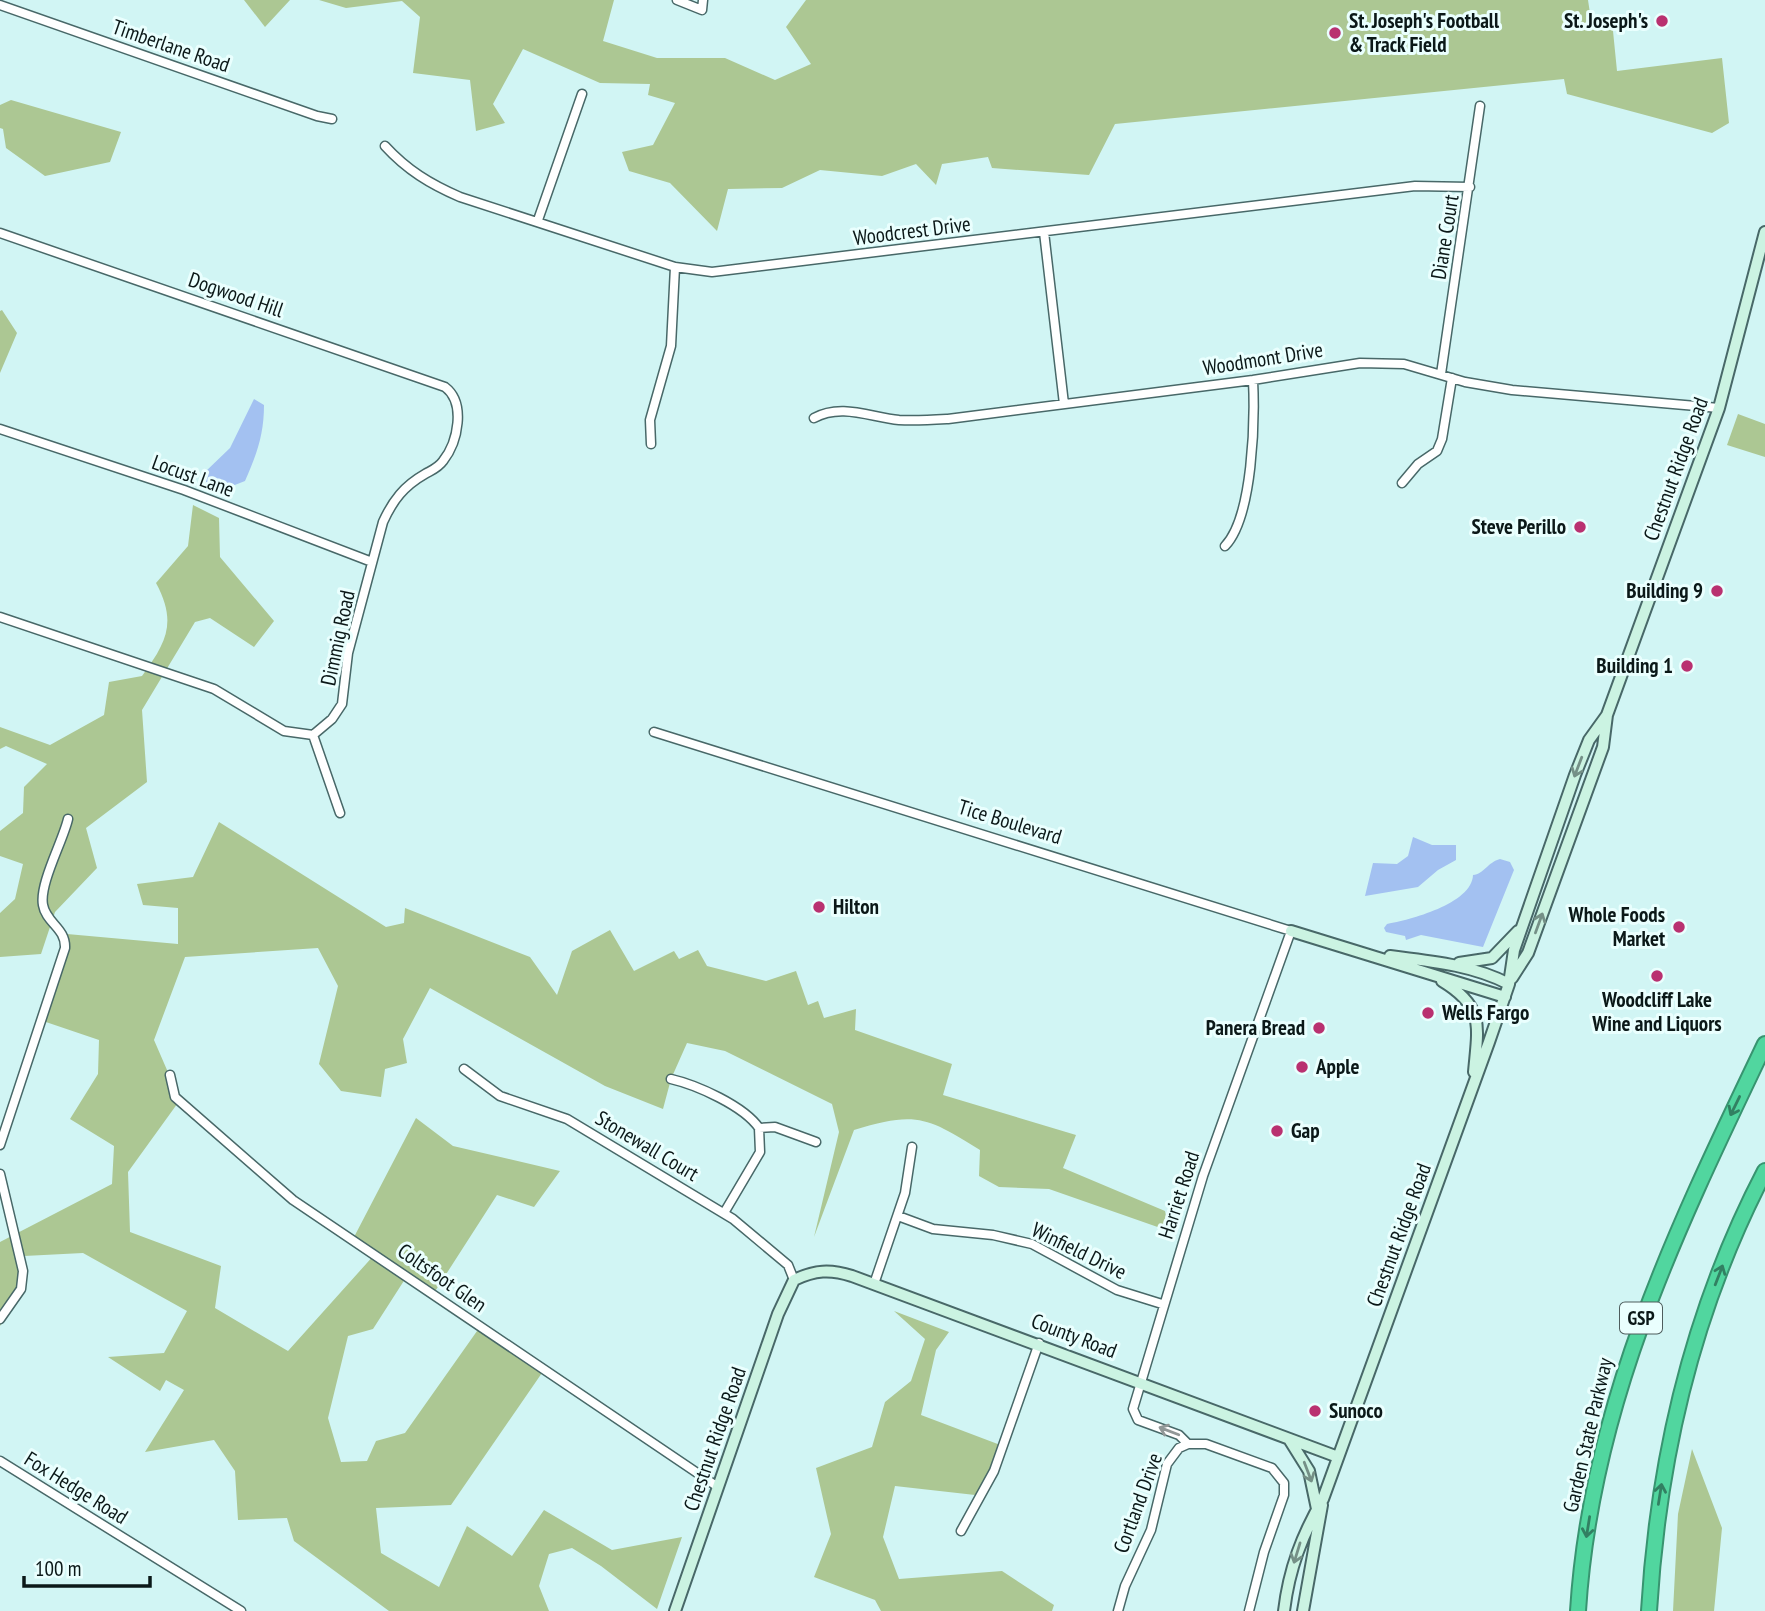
<svg xmlns="http://www.w3.org/2000/svg" width="1765" height="1611" font-family="'PT Sans Narrow',sans-serif">
<style>
.green{fill:#acc793}
.water{fill:#a3c1f1}
.lines{fill:none;stroke-linecap:round;stroke-linejoin:round}
.street-casing{stroke:#486868;stroke-width:11}
.secondary-casing{stroke:#486868;stroke-width:14}
.highway-casing{stroke:#389470;stroke-width:18}
.street{stroke:#fff;stroke-width:8}
.secondary{stroke:#cbf3e2;stroke-width:10}
.highway{stroke:#51d69f;stroke-width:14}
.oneway{stroke:#759087}
.oneway2{stroke:#328062}
.oneway3{stroke:#919797}
.poi-dot{fill:#b93170;stroke:#eafffe;stroke-width:2.5}
.labels{text-anchor:middle;stroke-width:6;stroke-linejoin:round;paint-order:stroke}
.shield{fill:#eafffe;stroke:#4e5d5d;stroke-width:2}
.shield-label{font-size:19px;font-weight:bold;fill:#0b1818}
.poi-label{font-size:21px;font-weight:bold;fill:#0b1818;stroke:#eafffe;text-anchor:start}
.street-label{font-size:21px;fill:#0b1818;stroke:#eafffe}
</style>
<rect width="100%" height="100%" fill="#d1f5f4"/>
<!-- green -->
<path class="green" d="M244 0H290L265 27Z
M319 0H614L603 41 657 58H725L775 80 811 64 786 27 806 0H1588L1591 20 1612 21 1617 71 1722 58 1729 123 1712 133 1567 94 1564 79 1115 124 1089 175 992 168 988 157 942 164 936 185 916 164 882 176 820 170 782 188 728 189 717 231 670 183 629 171 622 152 653 145 675 103 648 95 650 84 600 83 523 49 493 104 505 123 476 131 470 80 413 73 420 17 402 1 346 8Z
M11 100 121 132 110 162 45 176 6 148 3 129 0 128V105Z
M2 310 17 333 0 373V311Z
M1738 414 1765 424V457L1727 445Z
M193 505 219 518 220 557 274 621 254 647 210 618 195 622 142 710 147 782 86 828 97 868 55 912 41 954 0 957V913L15 899 23 864 0 856V831L23 813 24 787 47 764 6 746 0 749V727L50 745 104 715 109 682 142 676C167 642 177 622 156 583L188 546Z
M219 822 386 927 404 923 405 908 530 957 557 995 572 951 610 930 634 971 674 951 679 959 698 950 707 966 766 981 796 971 808 1005 818 1001 824 1018 856 1009 855 1030 952 1064 943 1095 1076 1135 1063 1168 1165 1211 1169 1231 1049 1189 999 1187 979 1176 980 1150C927 1117 916 1111 854 1130L814 1237 839 1132 832 1104 725 1051 687 1043 671 1079 663 1109 605 1086 430 988 403 1039 407 1063 385 1069 381 1097 341 1091 319 1064 338 986 318 948 185 957 154 1040 180 1100 128 1172 130 1232 221 1266 215 1308 288 1351 375 1254 353 1239 416 1118 453 1146 560 1171 534 1207 497 1195 434 1293 407 1276 373 1329 348 1336 328 1418 341 1462 367 1461 376 1441 405 1433 482 1324 544 1370 451 1505 376 1508 381 1553 439 1587 467 1526 512 1556 544 1510 612 1550 682 1537 657 1609 601 1566 572 1548 549 1554 539 1586 549 1611H389L294 1541 287 1518 238 1520 235 1471 214 1440 145 1452 184 1390 166 1380 160 1391 108 1357 164 1353 187 1311 83 1253 24 1256 17 1300 0 1326V1242L112 1184 114 1146 70 1119 98 1074 99 1040 40 1020 67 934 178 944V908L143 905 137 884 193 877Z
M894 1311 949 1332 936 1350 921 1415 1003 1446 984 1496 895 1486 883 1537 899 1579 1002 1571 1054 1605 1052 1611H881L875 1600 814 1577 831 1534 816 1468 872 1447 885 1402 911 1381 925 1339Z
M1692 1449 1722 1528 1714 1611H1673L1678 1514Z"/>
<!-- water -->
<path class="water" d="M254 399 264 405C264 434 257 454 245 481L222 490 206 483 204 473 230 448Z
M1413 837 1432 845H1456V860L1438 870 1418 887 1365 896 1373 863 1397 864 1408 856Z
M1500 859 1510 862 1514 870 1483 947 1421 935 1406 940 1405 936 1386 932 1384 928 1387 924C1409 920 1472 904 1473 875 1484 874 1488 862 1500 859Z"/>
<g class="lines">
<!-- street casing -->
<g class="street-casing">
<path id="street" d="M677 0 702 10 703 0
M0 5 317 116 332 119
M385 146C407 170 430 184 460 197L675 267 712 272 1415 186 1470 187
M538 220 582 94
M1044 232 1064 404
M0 233 445 387C466 403 458 442 443 461 438 468 432 470 425 474 404 486 393 500 383 522L348 653 342 704 332 719 313 735 284 731 214 689 0 617
M1441 374 1480 106
M814 418C841 403 870 417 899 420 915 421 931 420 948 419L1253 380 1360 363 1404 364 1465 382 1512 390 1719 408
M0 429 184 490 372 562
M651 444 650 420 671 346 675 267
M1402 483 1418 464 1437 451 1442 439 1452 378
M1225 546C1253 517 1255 420 1253 380
M654 732 1291 931 1203 1176 1133 1409 1138 1420 1179 1435 1188 1444
M313 735 340 813
M464 1069 500 1096 567 1119 733 1219 788 1265 794 1280
M170 1075 175 1097 293 1200 718 1487
M671 1079C697 1085 744 1106 759 1128L775 1127 816 1142
M0 1145 65 948C66 928 46 923 43 905 39 884 63 841 68 819
M0 1174 23 1271 21 1289 0 1319
M724 1213 760 1152 759 1128
M898 1216 933 1229 993 1235 1032 1244 1117 1290 1162 1304
M874 1284 905 1193 912 1147
M0 1461 241 1611
M961 1531 994 1471 1039 1343
M1118 1611 1125 1586 1151 1530 1167 1464 1179 1448 1188 1444H1206L1272 1468 1284 1483V1495L1264 1552 1249 1611"/>
</g>
<!-- secondary casing -->
<g class="secondary-casing">
<path id="secondary" d="M1291 931 1505 997
M1390 956C1430 961 1473 965 1509 984
M1459 963 1492 958 1518 931
M1512 978 1528 953 1603 747 1607 715 1719 408 1765 232
M1442 981C1485 1007 1478 1026 1474 1072
M1289 1439 1309 1471 1317 1509
M675 1611 778 1314 794 1280C815 1270 830 1269 852 1276L1338 1457
M1284 1611C1289 1569 1302 1535 1323 1499L1489 1042 1509 984 1514 950 1575 775 1589 740 1607 715
M1303 1611 1322 1505"/>
</g>
<!-- highway casing -->
<g class="highway-casing">
<path id="highway" d="M1578 1611C1591 1404 1677 1228 1765 1044
M1649 1611C1658 1458 1694 1307 1765 1171"/>
</g>
<!-- street -->
<use href="#street" class="street"/>
<!-- secondary -->
<use href="#secondary" class="secondary"/>
<!-- highway -->
<use href="#highway" class="highway"/>
</g>
<!-- one-way arrows -->
<defs><path id="oneway-shaft" d="M-6 0H5M1.5-3L5.5 0L1.5 3" fill="none" stroke-width="1.6" stroke-linecap="round" stroke-linejoin="round" transform="scale(1.75)"/></defs>
<g class="oneway">
<use href="#oneway-shaft" transform="translate(1578 767) rotate(111)"/>
<use href="#oneway-shaft" transform="translate(1539 923) rotate(-70)"/>
<use href="#oneway-shaft" transform="translate(1308 1472) rotate(69)"/>
<use href="#oneway-shaft" transform="translate(1297 1553) rotate(107)"/>
</g>
<g class="oneway2">
<use href="#oneway-shaft" transform="translate(1735 1106) rotate(116)"/>
<use href="#oneway-shaft" transform="translate(1719 1275) rotate(-69)"/>
<use href="#oneway-shaft" transform="translate(1660 1494) rotate(-81)"/>
<use href="#oneway-shaft" transform="translate(1588 1527) rotate(99)"/>
</g>
<use class="oneway3" href="#oneway-shaft" transform="translate(1169 1431) rotate(-159)"/>
<!-- markers -->
<g class="poi-dot">
<circle cx="1662" cy="21" r="7"/>
<circle cx="1335" cy="33" r="7"/>
<circle cx="1580" cy="527" r="7"/>
<circle cx="1717" cy="591" r="7"/>
<circle cx="1687" cy="666" r="7"/>
<circle cx="819" cy="907" r="7"/>
<circle cx="1679" cy="927" r="7"/>
<circle cx="1657" cy="976" r="7"/>
<circle cx="1428" cy="1013" r="7"/>
<circle cx="1319" cy="1028" r="7"/>
<circle cx="1302" cy="1067" r="7"/>
<circle cx="1277" cy="1131" r="7"/>
<circle cx="1315" cy="1411" r="7"/>
</g>
<g class="labels">
<!-- shield labels -->
<rect class="shield" x="1620" y="1302.5" width="42" height="31" rx="5"/>
<g class="shield-label">
<text x="1641" y="1325">GSP</text>
</g>
<!-- poi labels -->
<g class="poi-label">
<text x="1349" y="28">St. Joseph's Football<tspan x="1349" dy="24">&amp; Track Field</tspan></text>
<text x="1648" y="28" text-anchor="end">St. Joseph's</text>
<text x="1566" y="534" text-anchor="end">Steve Perillo</text>
<text x="1703" y="598" text-anchor="end">Building 9</text>
<text x="1673" y="673" text-anchor="end">Building 1</text>
<text x="833" y="914">Hilton</text>
<text x="1665" y="922" text-anchor="end">Whole Foods<tspan x="1665" dy="24">Market</tspan></text>
<text x="1657" y="1007" text-anchor="middle">Woodcliff Lake<tspan x="1657" dy="24">Wine and Liquors</tspan></text>
<text x="1442" y="1020">Wells Fargo</text>
<text x="1305" y="1035" text-anchor="end">Panera Bread</text>
<text x="1316" y="1074">Apple</text>
<text x="1291" y="1138">Gap</text>
<text x="1329" y="1418">Sunoco</text>
</g>
<!-- street labels -->
<g class="street-label">
<text transform="translate(171 46) rotate(19)" y="7">Timberlane Road</text>
<text transform="translate(912 231) rotate(-7)" y="7">Woodcrest Drive</text>
<text transform="translate(1445 237) rotate(-81)" y="7">Diane Court</text>
<text transform="translate(236 295) rotate(19)" y="7">Dogwood Hill</text>
<text transform="translate(1263 359) rotate(-9)" y="7">Woodmont Drive</text>
<text transform="translate(1676 469) rotate(-70)" y="7">Chestnut Ridge Road</text>
<text transform="translate(193 476) rotate(20)" y="7">Locust Lane</text>
<text transform="translate(338 638) rotate(-78)" y="7">Dimmig Road</text>
<text transform="translate(1010 822) rotate(17)" y="7">Tice Boulevard</text>
<text transform="translate(647 1146) rotate(31)" y="7">Stonewall Court</text>
<text transform="translate(1179 1195) rotate(-72)" y="7">Harriet Road</text>
<text transform="translate(1399 1235) rotate(-70)" y="7">Chestnut Ridge Road</text>
<text transform="translate(1079 1251) rotate(26)" y="7">Winfield Drive</text>
<text transform="translate(442 1278) rotate(35)" y="7">Coltsfoot Glen</text>
<text transform="translate(1074 1336) rotate(21)" y="7">County Road</text>
<text transform="translate(1588 1435) rotate(-77)" y="7">Garden State Parkway</text>
<text transform="translate(715 1439) rotate(-71)" y="7">Chestnut Ridge Road</text>
<text transform="translate(76 1488) rotate(32)" y="7">Fox Hedge Road</text>
<text transform="translate(1138 1503) rotate(-70)" y="7">Cortland Drive</text>
</g>
</g>
<!-- scale -->
<path d="M24 1576v10h126v-10" fill="none" stroke="#0b1818" stroke-width="3.5"/>
<text x="35" y="1576" font-size="21" fill="#0b1818" stroke="#eafffe" stroke-width="5" paint-order="stroke">100 m</text>
</svg>
